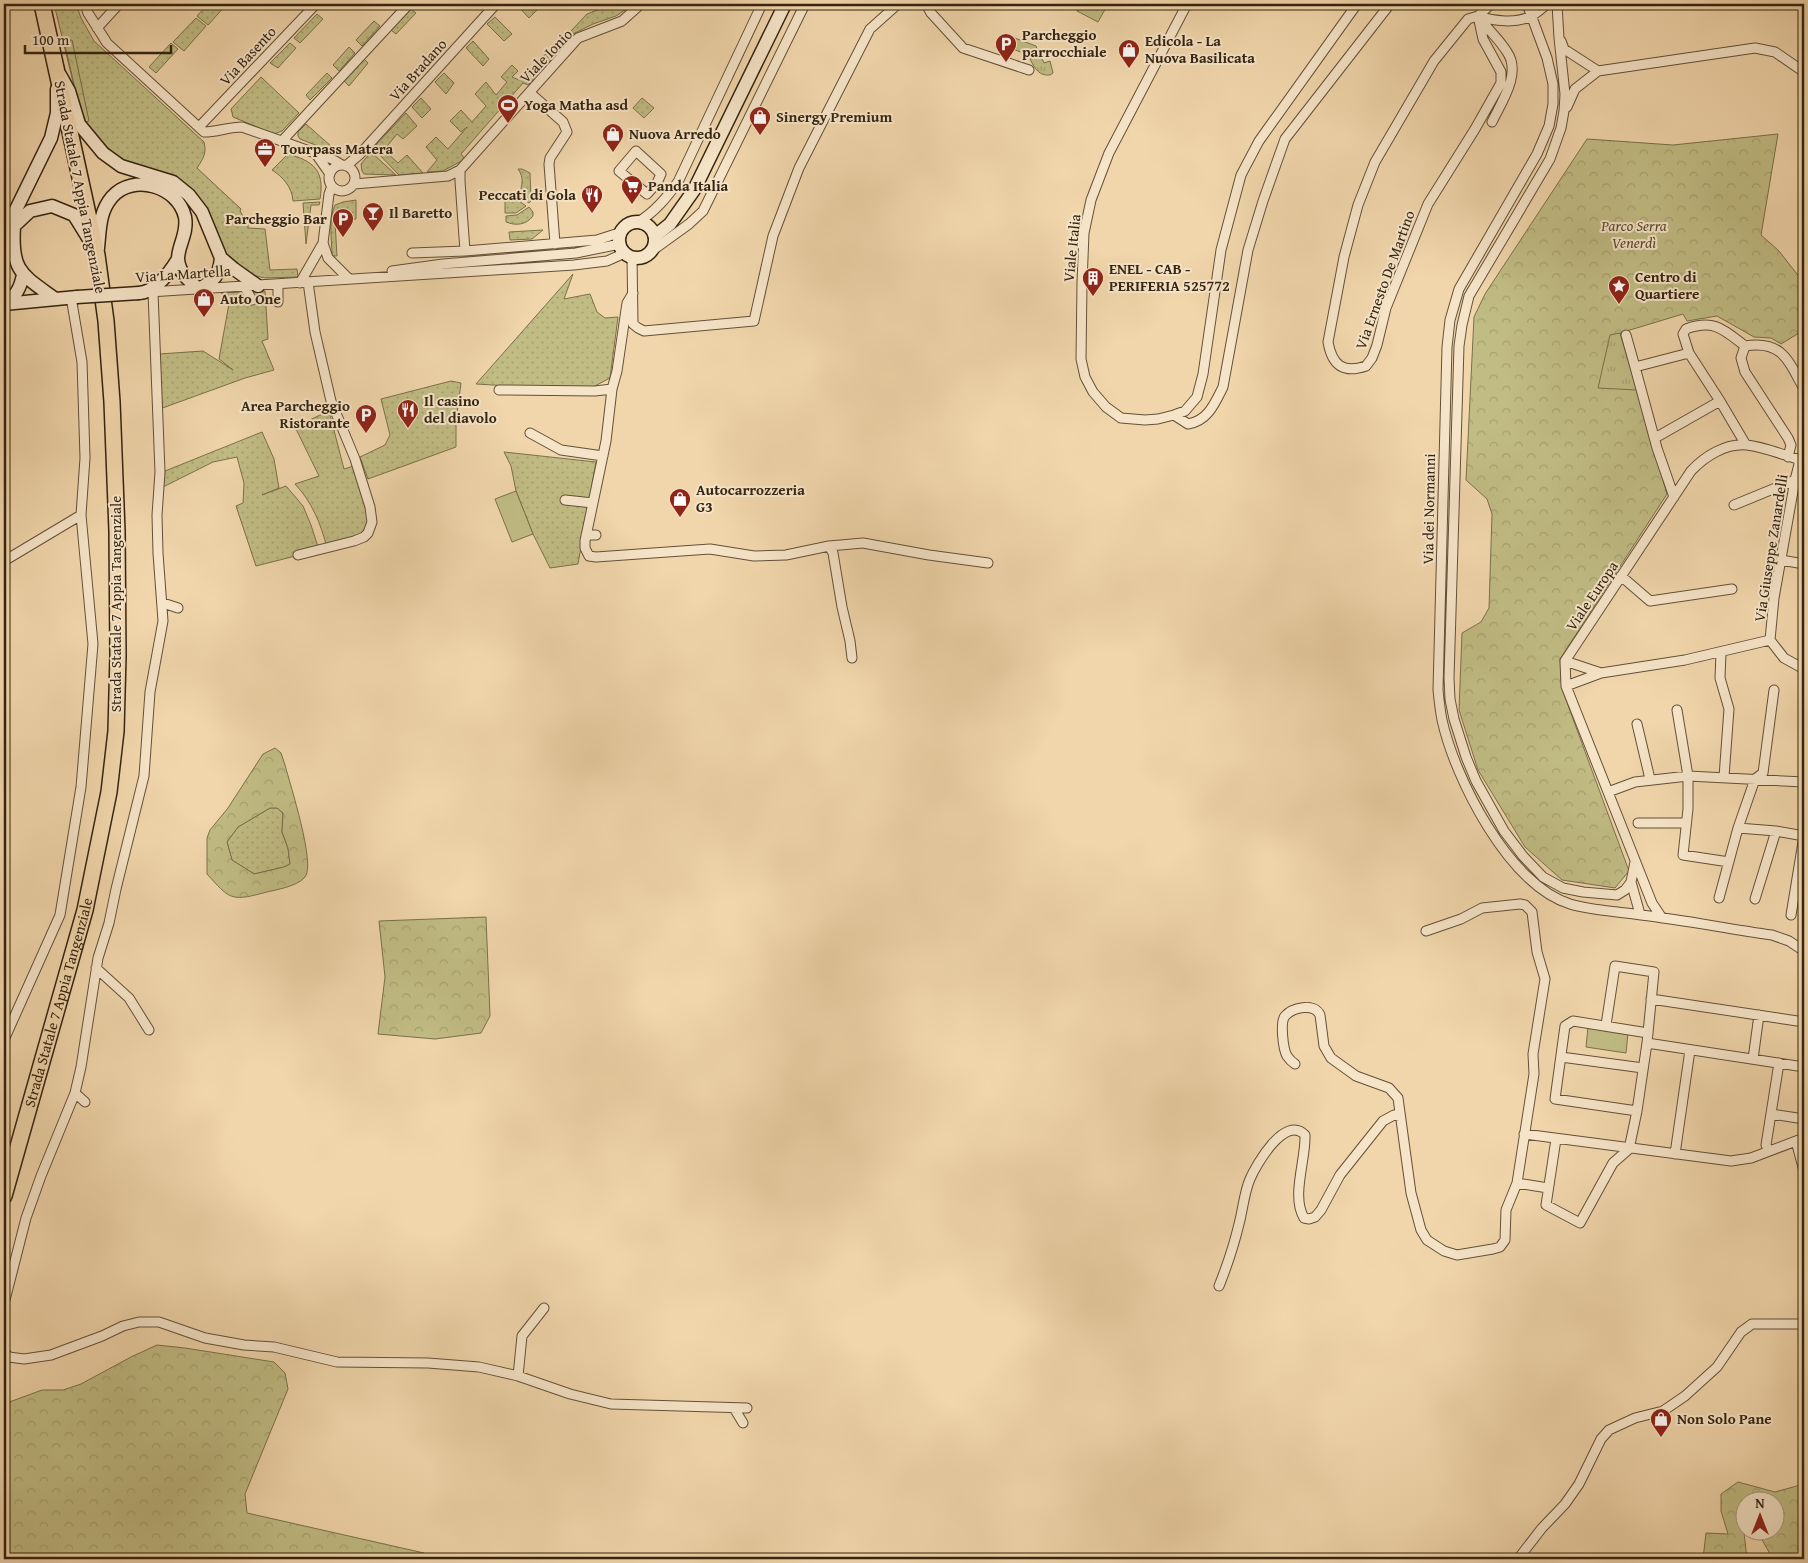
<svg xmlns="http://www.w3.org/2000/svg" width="1808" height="1563" font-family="'Gentium Book Plus',serif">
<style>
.grass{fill:url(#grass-dots);stroke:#7a704a}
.forest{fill:url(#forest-crowns);stroke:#7a704a;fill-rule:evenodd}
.park{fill:url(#park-tufts);stroke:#7a704a}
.pitch{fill:#c1bc84;stroke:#7a704a}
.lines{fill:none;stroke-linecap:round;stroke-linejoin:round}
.street-casing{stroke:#635038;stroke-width:11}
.secondary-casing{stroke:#342411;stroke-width:15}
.highway-casing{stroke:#342411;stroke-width:18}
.street{stroke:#f6e4c8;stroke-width:9}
.secondary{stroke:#f6e4c8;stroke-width:12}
.highway{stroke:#f1d6ab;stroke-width:15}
.secondary-bridge-casing{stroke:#342411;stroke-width:15;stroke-linecap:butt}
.secondary-bridge{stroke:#f6e4c8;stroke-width:12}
.labels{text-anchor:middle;stroke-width:4;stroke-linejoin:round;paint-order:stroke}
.poi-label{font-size:15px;font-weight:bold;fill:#342411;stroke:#f6e4c8;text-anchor:start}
.street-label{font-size:15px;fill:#342411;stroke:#f6e4c8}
.park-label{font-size:15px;font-style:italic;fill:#574a2e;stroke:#f6e4c8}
</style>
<defs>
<pattern id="grass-dots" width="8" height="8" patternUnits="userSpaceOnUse" patternTransform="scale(1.25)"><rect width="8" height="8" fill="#c1bc84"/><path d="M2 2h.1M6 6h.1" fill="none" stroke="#a6a171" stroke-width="1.8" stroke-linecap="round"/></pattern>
<pattern id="forest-crowns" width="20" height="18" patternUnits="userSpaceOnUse" patternTransform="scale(1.25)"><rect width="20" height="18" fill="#c1bc84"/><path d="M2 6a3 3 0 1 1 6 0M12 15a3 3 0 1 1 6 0" fill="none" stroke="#a6a171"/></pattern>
<pattern id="park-tufts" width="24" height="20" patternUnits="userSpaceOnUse" patternTransform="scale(1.25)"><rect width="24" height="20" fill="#c1bc84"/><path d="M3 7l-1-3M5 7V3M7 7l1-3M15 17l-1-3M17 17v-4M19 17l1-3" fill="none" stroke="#a6a171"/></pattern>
</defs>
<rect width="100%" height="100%" fill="#f1d6ab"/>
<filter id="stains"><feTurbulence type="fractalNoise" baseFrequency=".004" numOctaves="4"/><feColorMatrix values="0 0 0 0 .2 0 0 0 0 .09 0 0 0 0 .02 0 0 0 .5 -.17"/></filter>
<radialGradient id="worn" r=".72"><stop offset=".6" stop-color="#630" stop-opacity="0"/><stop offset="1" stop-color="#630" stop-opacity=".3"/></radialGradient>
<!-- grass -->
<path class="grass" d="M54 4H76L81 18 94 41 204 142C207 153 203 159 197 168L241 209 240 211 248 224V228L265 229 270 270 297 269 298 277 265 278 247 274 234 264 222 248 205 209 136 166 109 153 83 123Z
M208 4H227L208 25 197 16Z
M516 4H530L537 10 529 18Z
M613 4H623L628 8 616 16 593 24 573 34 563 48 528 85 523 83 461 154 465 159 443 171 427 172 437 160 426 147 436 137 448 149 467 127 461 132 450 121 461 110 472 122 486 106 475 94 486 82 496 95 507 82 501 77 512 65 518 71 512 77 519 80 529 75 540 58 554 49 587 14Z
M411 9 416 13 396 34 391 30Z
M317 14 323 19 300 43 294 38Z
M495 17 512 34 504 41 487 24Z
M196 18 206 26 184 51 173 42Z
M374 21 380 26 362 46 356 40Z
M473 41 489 59 483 66 466 48Z
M171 43 178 49 156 73 149 67Z
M290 43 296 48 278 68 270 63Z
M349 47 355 53 339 71 333 65Z
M364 59 368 63 349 86 344 81Z
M327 73 332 78 310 100 306 95Z
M444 73 454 83 446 94 435 82Z
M261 77 299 113 282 131 274 134 233 117 231 109Z
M421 98 431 109 422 118 412 107Z
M642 98 654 108 644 118 633 108Z
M406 113 417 126 403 139 397 134 384 150 398 163 407 155 423 173 399 175 373 148Z
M306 124 341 155 300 139 298 136V132Z
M371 152 396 175 364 174 362 171 361 164Z
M288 154C313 161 325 170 320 199L293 201C292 187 283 177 272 170Z
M518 169H522L530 173 531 201 529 203 518 195C523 186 524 177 518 169Z
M515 198 526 206 516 213H505V199L512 200Z
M356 200V219L335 222 337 256H332C332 239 328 221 335 205L343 202Z
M320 202 319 205H311L306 244 303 203Z
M529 207 533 212V216C526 225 516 226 506 222V216L517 215Z
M543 230 532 239 510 240 509 232Z
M573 274 564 299 590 294 597 312 605 318 618 317 610 378 593 387 510 386 476 384Z
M265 291 268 339 262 341 274 370 245 378 157 410 159 354 203 351 233 370 219 359 230 298 221 293Z
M451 381 461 383 456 421V447L368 479 360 457 385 445 390 435 381 399Z
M329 411 344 469 357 465 372 516 368 533 327 548C321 524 312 502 295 484L319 476 296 429 304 427 303 423Z
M262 432 274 459 279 488 262 495 286 486 303 506 311 525 319 550 256 566 236 506 243 503 244 483 237 457 213 462 163 487 165 471Z
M504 452 596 462 578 564 550 568 533 534 516 491 511 466Z
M270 808H277L283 813 282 832 288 848 290 864 284 867 254 874 232 860 227 842 238 827Z"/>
<!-- forest -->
<path class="forest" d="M72 40 89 121 83 123 64 41Z
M1778 134 1761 235 1779 251 1804 283V330L1781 344 1771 338 1754 337 1717 316 1687 321 1683 314 1620 333 1667 494 1560 659 1562 689 1629 871 1615 888 1562 880 1525 847 1478 770 1459 710 1462 633 1481 622 1489 608 1492 514 1487 499 1466 480 1474 317 1485 294 1587 139 1673 145Z
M275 748 281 753 285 765C290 784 316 865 305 877 297 887 274 890 263 893 230 902 229 898 207 874V838L210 830 228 808 263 754ZM270 808H277L283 813 282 832 288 848 290 864 284 867 254 874 232 860 227 842 238 827Z
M486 917 490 1016 481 1033 435 1039 378 1034 385 977 379 921Z
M157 1345 185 1348 274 1362 285 1373 288 1389 245 1494 247 1513 424 1553V1559H4V1404L42 1390H63L81 1384 131 1357Z
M1738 1482 1775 1492 1804 1484V1559H1773L1757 1531 1776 1530V1500H1746L1745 1524H1743L1747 1559H1703L1706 1533 1728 1534 1721 1511V1494Z"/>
<!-- park -->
<path class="park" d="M1012 37 1036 46 1037 49 1027 54 1003 46 1002 44Z
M1040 55 1044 63 1050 61 1053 73 1050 75C1039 76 1035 69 1030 59Z
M1620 333 1637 390 1598 388 1610 335Z"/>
<!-- pitch -->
<path class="pitch" d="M1080 4H1108L1098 22 1077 11Z
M516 491 533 534 512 542 495 499Z
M1588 1027 1628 1033 1626 1053 1586 1047Z"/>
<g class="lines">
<!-- street casing -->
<g class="street-casing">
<path id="street" d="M85 4 88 13 107 43 204 132C217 132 229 127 242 127L332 159 342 165
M926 4 931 13 963 48 1029 70
M1187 4 1109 153 1091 200 1084 233 1082 283 1081 359 1085 377 1093 392 1106 407 1121 418 1145 420 1158 419 1174 415 1185 411 1197 397 1203 374 1221 250 1241 175 1259 141 1357 4
M1527 4 1547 58 1553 84V104L1549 126 1537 154 1459 289 1450 320 1447 347 1438 690C1439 700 1440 710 1442 720 1455 779 1509 885 1570 904 1593 911 1617 911 1641 915 1685 920 1728 929 1772 935L1789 941 1804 951
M1557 4 1559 38 1565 94 1564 111 1561 128 1550 159 1469 296 1462 325 1459 346 1449 678 1450 699 1454 719 1466 757 1476 781 1504 831 1523 856 1543 877 1563 888 1583 892 1617 895 1625 890 1631 882
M1478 16 1483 39 1501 72V83L1475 129 1428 204 1386 308 1377 345 1372 358 1366 366C1343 374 1332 365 1328 342L1344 257 1358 205 1375 162 1434 61 1468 19 1478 16 1491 4
M1478 16C1493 21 1517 24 1531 16 1537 13 1542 8 1547 4
M1480 18C1488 30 1500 40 1507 52 1522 73 1501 103 1492 122
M97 28 119 4
M1561 41 1564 49 1598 71 1575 89 1567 107
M1598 71 1755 48 1775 52 1804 72
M530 93 563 122 567 132 550 158 549 164 555 244
M199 127 316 4
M282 141 409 4
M636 151 661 174 657 183 647 194 619 171Z
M316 154 330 174
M329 178a13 13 0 1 1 26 0a13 13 0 1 1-26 0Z
M346 166 360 154 496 4
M460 170V181L465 251
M354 184 448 176 460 170 578 38 622 21 641 4
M638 222C655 212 667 197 678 182L762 4
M323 243 328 258 349 279
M653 250 689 224 703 211 805 4
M412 253 465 251 597 240 622 232
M632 257 633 324 638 328 644 331 754 321 773 236 799 168 870 29 898 4
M392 271 443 264 576 253 620 244
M300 283 323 243 329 194 332 186
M278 284V302
M244 286 252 300
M149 292 574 265 607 261 625 253
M633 293 627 303 617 371 612 389 606 441 585 541V548L589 556 596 557 710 549 754 556 786 555 829 546 863 543 929 555 988 563
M1626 335 1635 367
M1745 346C1723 329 1714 319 1686 329L1683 334 1689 353 1720 401 1746 445
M1745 346 1741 358 1745 372 1788 438 1791 445 1788 457
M1745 346C1782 340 1788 360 1804 389
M4 353V354
M499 390 595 391 612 389
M1174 415 1188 424C1208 421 1215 403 1223 387L1248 250 1263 201 1285 139 1390 4
M530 433 561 450 603 456
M1655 438 1720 401
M1674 497 1657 448 1635 367 1689 353
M565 500 593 503
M1734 505 1795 480
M586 535H596
M829 546 833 553 842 607 850 641 852 658
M298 555 354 541 364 537 368 533 372 522 370 507 355 459 331 401 315 332 308 282
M1781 560 1804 564
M4 561 81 515 85 458 82 362 71 297
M1621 576 1650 601 1732 589
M163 603 178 608
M1770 640 1774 598 1795 480 1800 460
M1770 640 1784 658 1804 669
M1721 653 1720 678 1729 709 1724 777
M1565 661 1601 673 1566 686
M1601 673 1685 660 1770 640
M1677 710 1688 776V809L1683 855 1729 862
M1637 724 1650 779
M1608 792 1635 782 1688 776 1804 782
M1638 823H1686
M1738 828 1776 831 1804 836
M1635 862 1631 882 1640 914
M1719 898 1738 828 1755 779 1763 773 1774 690
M1755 899 1776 831
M1791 915 1804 836
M1662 918 1652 903 1566 686 1565 661 1691 471C1705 456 1726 443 1747 445 1765 447 1786 456 1804 461
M1426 931 1461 919 1482 908 1520 904 1525 905 1532 912 1537 952 1545 979 1533 1054 1534 1074 1517 1183
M96 968 129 998 149 1030
M1651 999 1804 1022
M4 1040 60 915 81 787 93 644 81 515
M1647 1043 1804 1067
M1561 1057 1643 1068
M1753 1059 1759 1015
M1295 1064C1292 1062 1289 1059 1287 1056 1283 1049 1280 1022 1285 1016 1292 1008 1314 1002 1320 1015L1324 1046 1331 1058 1356 1076 1389 1088 1398 1098 1411 1193 1421 1230 1427 1240 1444 1251 1457 1255 1493 1249 1500 1247 1505 1240 1506 1210 1517 1183 1548 1188
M75 1093 85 1102
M1637 1111 1555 1099 1565 1026 1573 1021 1648 1033
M1771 1114 1804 1119
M1524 1134 1731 1161 1751 1158 1804 1138
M1556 1139 1546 1205 1580 1223 1613 1163 1629 1149 1637 1111 1647 1043 1654 972 1615 966 1606 1025
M1796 1141 1804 1171
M1769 1151 1766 1145 1779 1063
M1675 1154 1690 1050
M1219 1286C1227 1266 1234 1245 1239 1224 1243 1209 1244 1193 1250 1179 1256 1165 1285 1114 1305 1135 1306 1160 1291 1196 1304 1218L1309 1219 1315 1217 1321 1210 1340 1175 1383 1121 1394 1115 1400 1116
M4 1304 26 1218 41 1176 75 1093 81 1067 98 958 109 923 116 889 144 776 150 692 163 621 158 553 157 515 160 472 153 292
M4 1352 9 1357 24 1359 51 1355 102 1336 123 1326 139 1322H159L205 1338 244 1345 274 1347 337 1362 428 1363 479 1367 518 1376 570 1394 611 1404 747 1408
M518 1376 522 1336 544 1308
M734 1408 743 1423
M1518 1559 1542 1528 1565 1504 1579 1484 1601 1439 1609 1430 1635 1418 1663 1411 1685 1396 1717 1367 1741 1332 1752 1324H1804"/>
</g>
<!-- secondary casing -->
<g class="secondary-casing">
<path id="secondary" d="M60 75 69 91 79 124 103 153 121 166 173 182 189 195 202 212 221 258 234 269 258 286
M619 240a18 18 0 1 1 36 0a18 18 0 1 1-36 0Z
M4 234 51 138 57 113V89
M655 236 670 224 694 190 785 4
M98 248C100 230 99 212 112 197 133 173 178 186 185 217 188 234 178 245 178 259 179 273 189 281 199 289 215 280 219 276 221 258
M139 293C156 292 170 272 178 259
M54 298C21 274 11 271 14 226L30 211 52 206 74 215 92 244
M4 304 77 297
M4 304C16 296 20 289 23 275"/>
</g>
<!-- highway casing -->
<g class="highway-casing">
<g id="highway">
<path id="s1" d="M4 1196 85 910 109 792 116 731 118 656 117 531 112 402 106 321 97 255 42 4"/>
</g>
</g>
<!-- street -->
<use href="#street" class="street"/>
<!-- secondary -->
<use href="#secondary" class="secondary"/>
<!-- highway -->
<use href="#highway" class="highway"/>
<!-- secondary-bridge casing -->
<g class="secondary-bridge-casing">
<path id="secondary-bridge" d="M77 297 139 293"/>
</g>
<!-- secondary-bridge -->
<use href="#secondary-bridge" class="secondary-bridge"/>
</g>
<!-- icons -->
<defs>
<g id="parking-pin" transform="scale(1.125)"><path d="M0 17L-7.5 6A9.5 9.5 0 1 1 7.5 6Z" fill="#8f2418" stroke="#f6e4c8"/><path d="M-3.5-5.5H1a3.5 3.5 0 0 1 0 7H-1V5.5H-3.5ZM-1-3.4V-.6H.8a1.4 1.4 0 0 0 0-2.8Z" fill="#fff"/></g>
<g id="shop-pin" transform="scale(1.125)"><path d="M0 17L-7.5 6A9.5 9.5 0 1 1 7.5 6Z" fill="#8f2418" stroke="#f6e4c8"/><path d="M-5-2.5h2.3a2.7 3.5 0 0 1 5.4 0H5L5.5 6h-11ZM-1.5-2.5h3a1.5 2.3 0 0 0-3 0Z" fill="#fff"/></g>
<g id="stadium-pin" transform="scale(1.125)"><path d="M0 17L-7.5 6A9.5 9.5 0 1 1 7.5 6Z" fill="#8f2418" stroke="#f6e4c8"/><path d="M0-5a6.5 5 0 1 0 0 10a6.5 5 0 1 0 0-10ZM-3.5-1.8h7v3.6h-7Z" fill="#fff"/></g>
<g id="office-pin" transform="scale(1.125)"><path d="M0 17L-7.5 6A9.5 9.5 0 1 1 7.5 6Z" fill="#8f2418" stroke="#f6e4c8"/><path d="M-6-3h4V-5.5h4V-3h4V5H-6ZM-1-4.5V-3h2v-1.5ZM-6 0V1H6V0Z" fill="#fff"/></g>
<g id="supermarket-pin" transform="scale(1.125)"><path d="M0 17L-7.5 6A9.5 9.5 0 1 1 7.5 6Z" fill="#8f2418" stroke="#f6e4c8"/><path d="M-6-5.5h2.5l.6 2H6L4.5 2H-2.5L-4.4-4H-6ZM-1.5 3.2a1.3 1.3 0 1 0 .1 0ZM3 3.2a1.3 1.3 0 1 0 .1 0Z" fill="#fff"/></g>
<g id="restaurant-pin" transform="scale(1.125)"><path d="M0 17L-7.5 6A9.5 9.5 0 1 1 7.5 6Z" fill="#8f2418" stroke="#f6e4c8"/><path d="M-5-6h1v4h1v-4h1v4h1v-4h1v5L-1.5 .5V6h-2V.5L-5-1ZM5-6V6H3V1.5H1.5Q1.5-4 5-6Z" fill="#fff"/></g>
<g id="bar-pin" transform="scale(1.125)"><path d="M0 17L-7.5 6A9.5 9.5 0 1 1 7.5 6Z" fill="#8f2418" stroke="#f6e4c8"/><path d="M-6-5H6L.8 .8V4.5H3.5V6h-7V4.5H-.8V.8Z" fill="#fff"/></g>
<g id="building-pin" transform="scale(1.125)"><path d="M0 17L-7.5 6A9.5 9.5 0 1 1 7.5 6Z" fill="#8f2418" stroke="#f6e4c8"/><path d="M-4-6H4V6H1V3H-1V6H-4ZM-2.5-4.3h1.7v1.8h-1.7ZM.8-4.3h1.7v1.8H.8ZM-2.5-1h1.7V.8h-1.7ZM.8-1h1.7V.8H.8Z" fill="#fff"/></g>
<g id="sight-pin" transform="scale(1.125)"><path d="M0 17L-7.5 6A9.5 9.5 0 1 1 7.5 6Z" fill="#8f2418" stroke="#f6e4c8"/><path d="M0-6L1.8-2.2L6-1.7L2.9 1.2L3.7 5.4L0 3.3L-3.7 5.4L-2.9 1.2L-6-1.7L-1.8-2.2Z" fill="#fff"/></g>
</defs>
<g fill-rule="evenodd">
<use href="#parking-pin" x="1006" y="44"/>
<use href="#shop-pin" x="1129" y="50"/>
<use href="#stadium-pin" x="508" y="105"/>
<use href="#shop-pin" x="760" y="117"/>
<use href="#shop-pin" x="613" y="134"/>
<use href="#office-pin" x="265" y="149"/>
<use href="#supermarket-pin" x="632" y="186"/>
<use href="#restaurant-pin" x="592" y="195"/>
<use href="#bar-pin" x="373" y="213"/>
<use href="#parking-pin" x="343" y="219"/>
<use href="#building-pin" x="1093" y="278"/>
<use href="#sight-pin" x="1619" y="286"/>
<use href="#shop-pin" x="204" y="299"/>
<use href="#restaurant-pin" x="408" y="410"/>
<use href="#parking-pin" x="366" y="415"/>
<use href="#shop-pin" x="680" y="499"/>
<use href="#shop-pin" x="1661" y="1419"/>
</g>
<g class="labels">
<!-- poi labels -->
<g class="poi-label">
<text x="1022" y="40">Parcheggio<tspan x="1022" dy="17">parrocchiale</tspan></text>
<text x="1145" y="46">Edicola - La<tspan x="1145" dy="17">Nuova Basilicata</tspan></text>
<text x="524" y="110">Yoga Matha asd</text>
<text x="776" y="122">Sinergy Premium</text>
<text x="629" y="139">Nuova Arredo</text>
<text x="281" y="154">Tourpass Matera</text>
<text x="648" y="191">Panda Italia</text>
<text x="576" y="200" text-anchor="end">Peccati di Gola</text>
<text x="389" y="218">Il Baretto</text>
<text x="327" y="224" text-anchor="end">Parcheggio Bar</text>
<text x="1109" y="274">ENEL - CAB -<tspan x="1109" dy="17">PERIFERIA 525772</tspan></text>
<text x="1635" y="282">Centro di<tspan x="1635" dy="17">Quartiere</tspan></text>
<text x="220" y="304">Auto One</text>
<text x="424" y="406">Il casino<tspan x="424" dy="17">del diavolo</tspan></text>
<text x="350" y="411" text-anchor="end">Area Parcheggio<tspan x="350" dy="17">Ristorante</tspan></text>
<text x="696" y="495">Autocarrozzeria<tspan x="696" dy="17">G3</tspan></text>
<text x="1677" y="1424">Non Solo Pane</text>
</g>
<!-- street labels -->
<g class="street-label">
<text transform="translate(248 56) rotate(-47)" y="5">Via Basento</text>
<text transform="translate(546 56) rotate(-46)" y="5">Viale Ionio</text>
<text transform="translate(418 70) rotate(-48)" y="5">Via Bradano</text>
<text transform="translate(80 187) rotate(79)" y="5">Strada Statale 7 Appia Tangenziale</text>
<text transform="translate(1072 248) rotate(-84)" y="5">Viale Italia</text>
<text transform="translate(183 274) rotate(-4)" y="5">Via La Martella</text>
<text transform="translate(1385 280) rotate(-70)" y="5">Via Ernesto De Martino</text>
<text transform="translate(1429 509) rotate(-89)" y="5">Via dei Normanni</text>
<text transform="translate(1771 548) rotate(-81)" y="5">Via Giuseppe Zanardelli</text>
<text transform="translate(1592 596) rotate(-56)" y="5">Viale Europa</text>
<text transform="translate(116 604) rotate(-90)" y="5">Strada Statale 7 Appia Tangenziale</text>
<text dy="5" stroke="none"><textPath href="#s1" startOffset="201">Strada Statale 7 Appia Tangenziale</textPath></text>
</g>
<!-- park labels -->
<g class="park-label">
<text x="1634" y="231">Parco Serra<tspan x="1634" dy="17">Venerdì</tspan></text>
</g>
</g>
<!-- margin -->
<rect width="1808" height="1563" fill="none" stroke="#f1d6ab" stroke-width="20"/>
<rect x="5" y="5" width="1798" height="1553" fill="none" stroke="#342411" stroke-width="2.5"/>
<rect x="10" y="10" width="1788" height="1543" fill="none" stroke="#342411"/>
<!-- north arrow -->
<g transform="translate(1760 1516)"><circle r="24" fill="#f6e4c8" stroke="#a8977f"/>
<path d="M0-4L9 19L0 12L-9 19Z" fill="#8f2418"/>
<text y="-8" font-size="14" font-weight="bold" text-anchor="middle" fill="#342411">N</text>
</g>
<!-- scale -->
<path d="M25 45v8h146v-8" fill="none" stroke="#342411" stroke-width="2.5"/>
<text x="32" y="45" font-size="15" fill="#342411" stroke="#f6e4c8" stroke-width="4" paint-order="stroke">100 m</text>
<rect width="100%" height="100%" filter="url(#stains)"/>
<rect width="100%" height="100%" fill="url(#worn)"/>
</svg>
